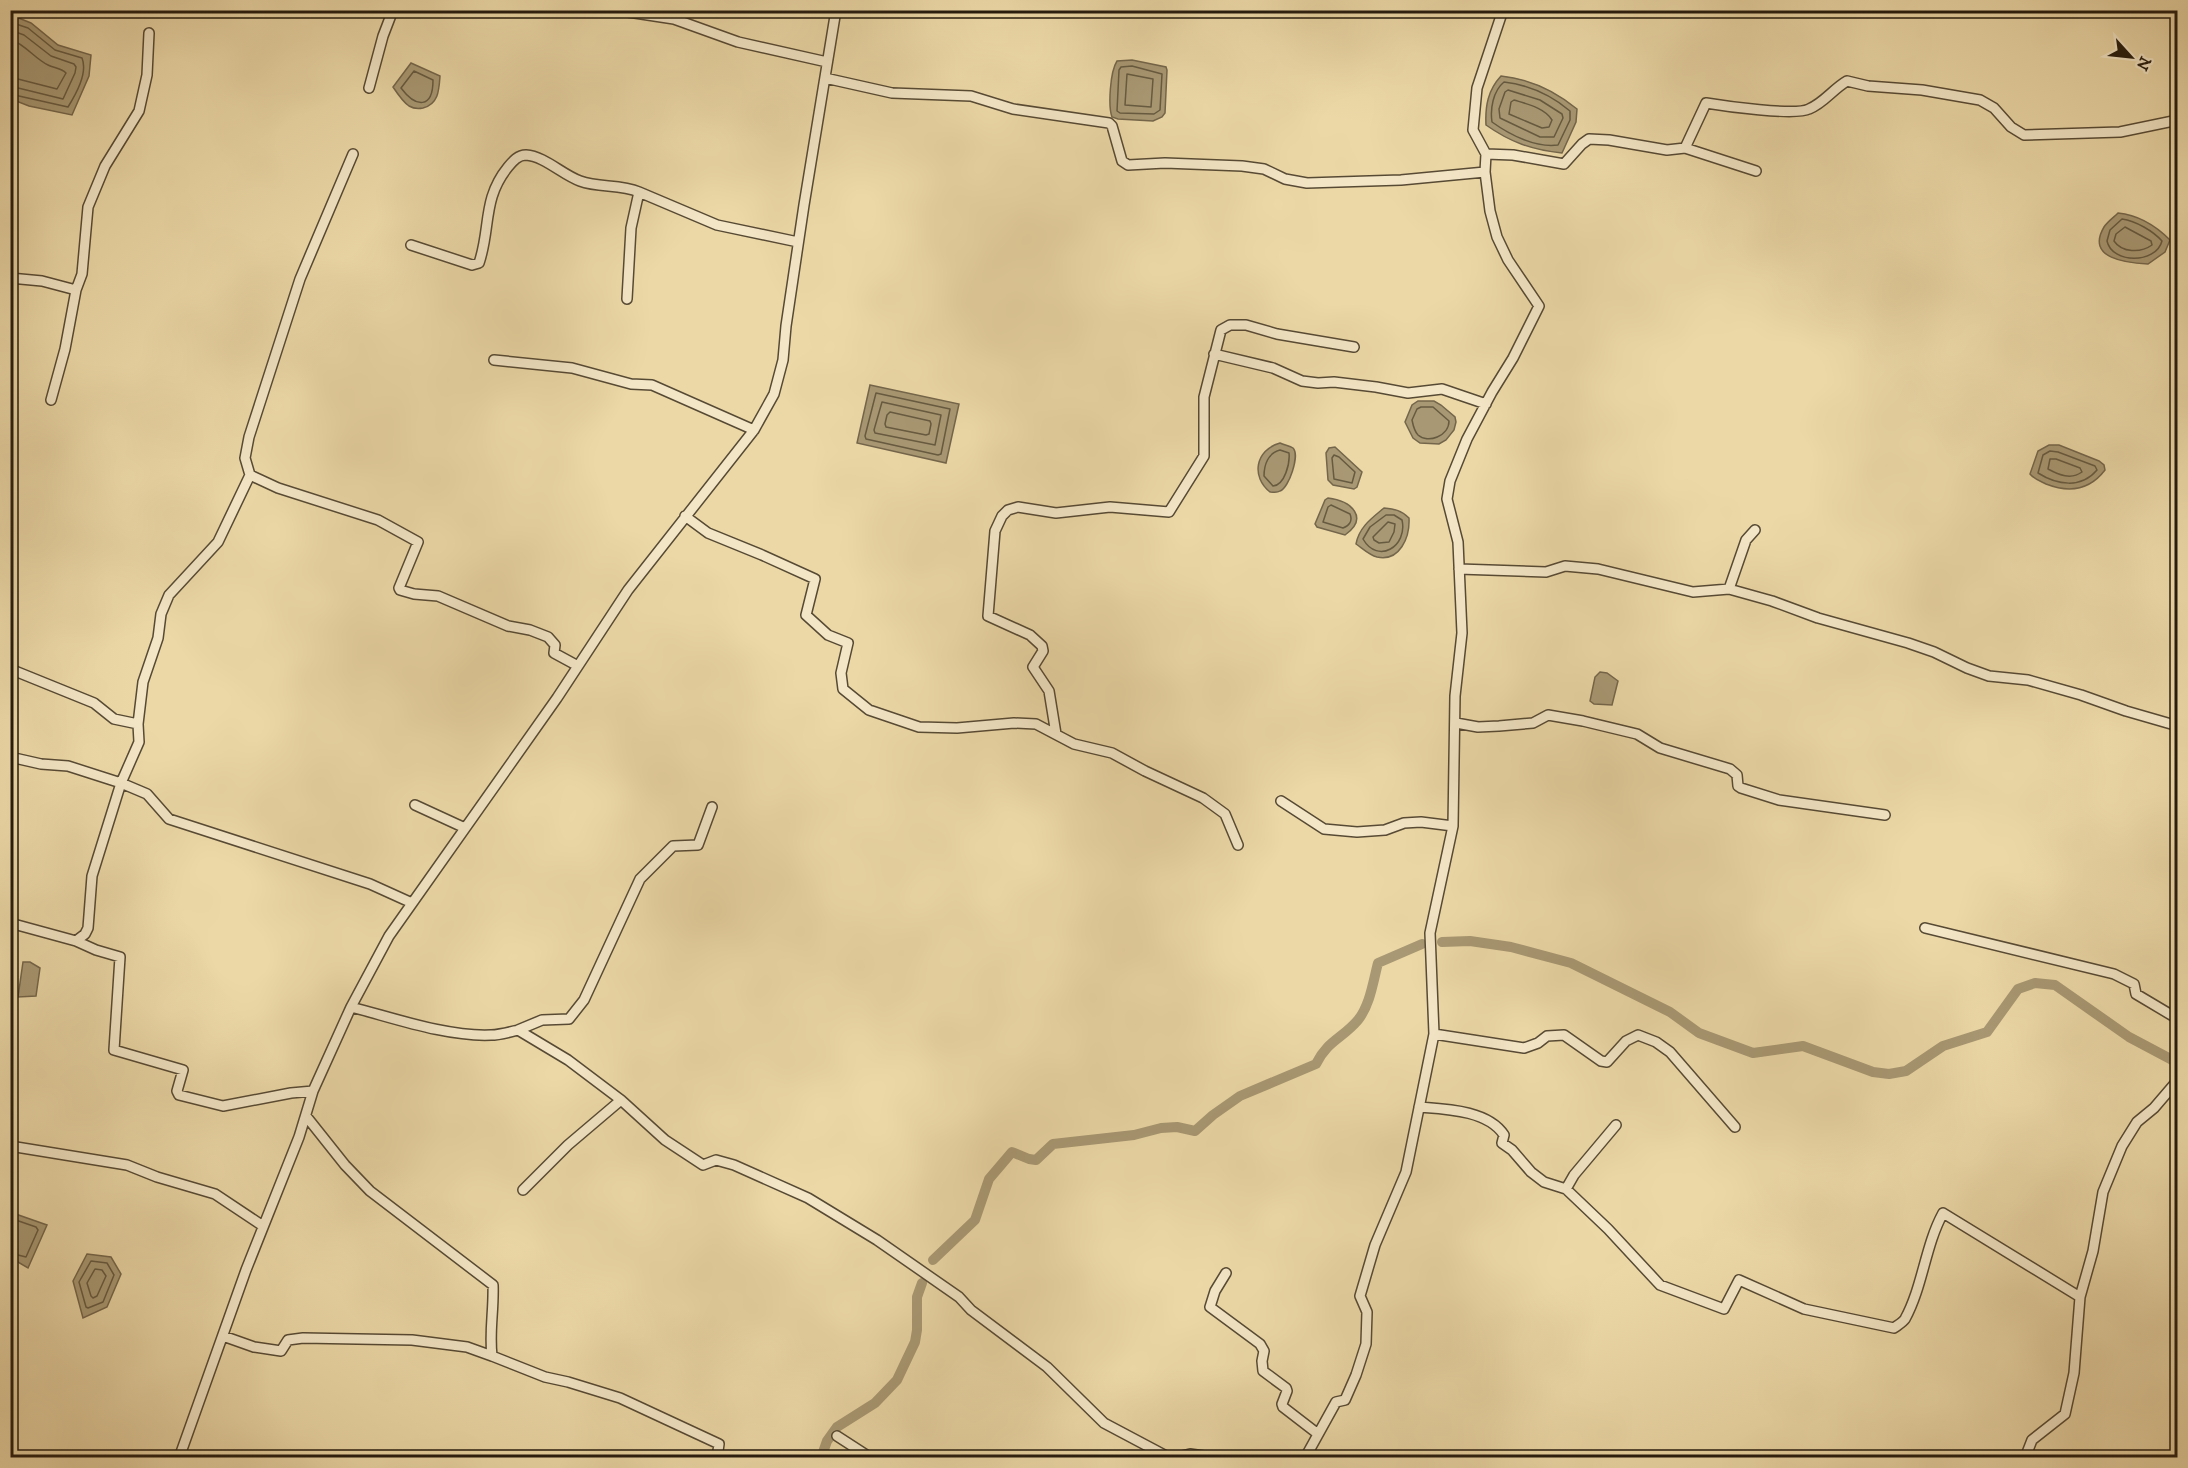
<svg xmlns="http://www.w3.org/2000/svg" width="2188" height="1468" font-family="'IM FELL DW Pica',serif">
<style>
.water{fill:#a89873;stroke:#74664b;stroke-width:1.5}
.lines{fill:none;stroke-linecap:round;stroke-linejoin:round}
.shore{stroke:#665a40;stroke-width:1.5}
.canal{stroke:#a89873;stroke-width:10}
.street-casing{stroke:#574a34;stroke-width:12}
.street{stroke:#f3e6c6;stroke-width:9}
</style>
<rect width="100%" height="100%" fill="#ecd8a7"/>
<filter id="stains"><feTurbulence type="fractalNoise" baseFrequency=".00333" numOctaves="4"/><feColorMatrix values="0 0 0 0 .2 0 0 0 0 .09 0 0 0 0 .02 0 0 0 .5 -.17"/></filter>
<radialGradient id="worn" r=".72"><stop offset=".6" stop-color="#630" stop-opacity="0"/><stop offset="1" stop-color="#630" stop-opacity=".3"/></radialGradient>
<!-- water -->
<path class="water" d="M11 15 31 23 58 45 91 55 89 76 72 115 29 106 11 99Z
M1132 60 1166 67 1167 70 1165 113 1162 117 1153 121 1118 119 1112 117C1108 106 1110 72 1117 61Z
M411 63 440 76C439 89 439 104 423 108 418 109 414 109 409 106 403 102 397 93 393 87Z
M1501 76C1530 79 1554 90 1577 109L1576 122 1562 153C1532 150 1510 142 1486 125 1485 106 1488 90 1501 76Z
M2118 213C2138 215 2156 226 2170 240L2165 252 2148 264C2128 263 2085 259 2104 227 2107 222 2114 217 2118 213Z
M870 385 959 404 946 463 857 443Z
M1418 401H1434L1441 405 1455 417 1456 422 1454 430 1446 440 1439 444 1420 443 1413 438 1405 422 1412 405Z
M1280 443C1284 445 1290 446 1293 448 1300 455 1289 488 1280 491 1277 493 1274 492 1270 492 1251 477 1255 450 1280 443Z
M2049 445H2059L2099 461 2104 465 2105 470C2089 491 2069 493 2046 484 2040 481 2034 479 2030 474L2038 451Z
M1335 447 1362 472 1357 487 1354 489 1333 485 1328 480 1326 453 1329 448Z
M1328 498C1352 501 1369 518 1345 535L1317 527 1315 524 1325 500Z
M1384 508C1394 509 1401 510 1409 518 1410 537 1400 562 1377 557 1369 555 1362 548 1356 544 1359 527 1372 518 1384 508Z
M1600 672 1607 673 1618 681 1612 705 1594 704 1590 701 1595 677Z
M23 962H30L40 968 36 996 18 997Z
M10 1212 47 1225 28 1268 11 1258Z
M87 1254 111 1257 121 1274 107 1307 83 1318 73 1281Z"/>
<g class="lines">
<!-- shore -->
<path class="shore" d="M10 22 28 28 55 50 82 58C88 73 76 94 68 107L10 94
M10 30 24 35 51 56 74 64 76 67 75 73 63 99 10 86
M10 39C26 45 34 58 48 65 54 68 61 68 66 73L57 89 10 77
M1132 66 1162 74 1160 110 1154 114 1120 113 1117 111 1119 70 1121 67Z
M414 71 433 80C433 109 416 108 401 88Z
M1127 74 1153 79 1151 107 1125 105Z
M1504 82C1529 85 1551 95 1570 111V120L1558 145C1536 148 1510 135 1492 122 1490 109 1493 91 1504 82Z
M1508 90 1540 100 1562 114 1563 118 1554 137H1540L1500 118 1499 109 1505 92Z
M1514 100C1527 104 1545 108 1552 120L1549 127 1542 128 1509 114 1511 102Z
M2122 219C2136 221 2153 231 2162 241 2156 264 2112 264 2107 241L2110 230Z
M2125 227 2151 241 2152 245C2141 253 2122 253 2114 241L2116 234Z
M876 393 950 409 941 454 938 455 866 439 865 436Z
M882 402 941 415 935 445 875 433 874 430Z
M1421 407H1433L1449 421C1449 436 1428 444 1418 435 1415 432 1413 425 1412 420L1417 409Z
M890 412 930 421 931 424 929 434 926 435 886 427 885 424 887 415Z
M1280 450 1289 453C1290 463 1285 485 1273 486L1264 476C1264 465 1268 453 1280 450Z
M2050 451 2058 452 2095 466 2097 470C2081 489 2057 485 2038 473L2043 455Z
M1334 455 1339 457 1355 472 1352 483 1334 479 1332 458Z
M2050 459H2056L2080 468 2082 472C2071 480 2059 475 2048 469Z
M1331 505 1350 514C1353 521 1349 526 1343 528L1323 522 1328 507Z
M1386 515H1394L1402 520C1408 546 1378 565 1363 539L1370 527Z
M1388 522 1395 524 1394 532 1389 542 1379 543 1374 540 1373 537Z
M10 1218 36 1227 38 1230 26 1257 10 1253
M91 1261 107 1263 114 1275 103 1302 88 1308 86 1307 79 1282Z
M95 1269 102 1270 106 1276 97 1296 93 1298 91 1296 87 1283Z"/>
<!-- canal -->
<path class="canal" d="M1442 942 1470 941 1511 947 1571 963 1670 1012 1699 1033 1753 1053 1803 1046 1873 1072 1889 1074 1906 1071 1943 1046 1987 1032 2018 989 2035 983 2055 985 2129 1037 2178 1063
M933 1260 975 1220 989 1179 1012 1152 1029 1159 1036 1160 1053 1144 1134 1135 1161 1128 1177 1127 1195 1131 1213 1115 1240 1096 1316 1064C1327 1041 1343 1038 1358 1020 1370 1005 1373 982 1378 963L1422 944
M821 1458 827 1441 837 1427 875 1403 897 1380 915 1342 917 1330V1297L922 1283"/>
<!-- street casing -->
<g class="street-casing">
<path id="street" d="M615 10 674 19 738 42 827 62
M825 78 892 93 971 96 1013 109 1109 123 1112 126 1122 161 1128 165 1165 163 1242 166 1264 169 1285 179 1307 183 1401 180 1485 172
M369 88 383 36 393 10
M1685 148 1706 103C1724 106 1795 116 1809 109 1824 103 1833 89 1847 81L1868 86 1922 90 1980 100 1994 108 2011 127 2024 135 2120 132 2178 120
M1486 154 1513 155 1564 164 1582 144 1589 139 1609 140 1667 150 1685 148 1756 171
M639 192 717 225 798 242
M411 245 472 265 479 263C491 228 482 199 508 167 513 161 518 155 526 155 544 156 563 175 580 181 599 188 620 184 639 192L631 228 627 299
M10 278 42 281 76 290 65 349 51 400
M76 290 82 274 88 207 105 166 139 111 147 75 149 33
M1214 354 1273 368 1302 381 1318 383 1334 382 1376 387 1408 393 1442 389 1486 404
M494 360 572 368 631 384 652 385 754 430
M250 475 245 458 249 437 300 279 353 154
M685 516 708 533 762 555 815 579 806 615 828 635 848 643 841 673 843 689 869 710 919 727 957 728 1014 723 1036 724 1074 744 1112 753 1145 771 1203 798 1225 814 1238 845
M1459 569 1546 572 1565 566 1598 569 1693 592 1729 589 1746 540 1755 530
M1729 589 1772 601 1818 618 1908 643 1934 652 1967 668 1989 676 2028 680 2081 695 2126 711 2178 726
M10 669 94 703 114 719 138 724 143 682 158 638 161 614 169 595 218 542 250 475 278 488 378 520 418 542 399 588 400 590 414 594 438 596 508 626 530 630 548 637 555 645 554 653 578 666
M1456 723 1478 727 1499 726 1533 723 1548 715 1583 721 1637 734 1660 748 1730 769 1737 775 1738 786 1741 788 1779 800 1885 815
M138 724 139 742 121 783 147 794 169 819 370 884 412 903
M1056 734 1049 691 1033 667 1043 651 1042 646 1030 635 988 616 995 531 1002 516 1008 510 1018 507 1056 513 1110 507 1169 512 1204 456V397L1221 330 1230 325H1246L1277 334 1354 347
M10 757 41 764 68 766 121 783 92 876 88 928 85 934 76 941 10 923
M1281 801 1324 829 1357 832 1385 830 1404 823 1421 822 1453 826
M415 805 465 828
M1925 928 2114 974 2134 984 2136 994 2178 1019
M76 941 96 950 120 957 114 1050 183 1070 177 1091 179 1095 223 1106 291 1093 313 1091
M351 1007C394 1018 447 1037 491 1035 500 1035 510 1032 518 1030L568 1060 621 1100 665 1140 703 1165 716 1160 734 1165 808 1198 877 1240 959 1297 971 1310 1047 1367 1104 1423 1170 1458
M518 1030 542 1020 569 1019 584 1000 640 879 673 846 698 845 712 807
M1434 1034 1524 1048 1538 1043 1547 1036 1564 1035 1601 1061 1607 1062 1626 1041 1638 1035 1656 1042 1670 1052 1735 1127
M1419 1107C1445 1109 1488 1110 1504 1135L1502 1143 1512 1150 1531 1172 1544 1182 1566 1189
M306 1116 345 1165 370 1191 493 1285C494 1310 489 1332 492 1356L545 1377 568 1382 620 1398 719 1444 717 1458
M1616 1125 1574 1175 1566 1189 1608 1229 1660 1285 1724 1309 1739 1280 1804 1309 1894 1328C1898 1325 1903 1322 1905 1319 1923 1286 1925 1246 1943 1213L2080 1297
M10 1146 127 1165 157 1177 215 1194 263 1226
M523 1190 568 1145 621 1100
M1226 1273 1215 1291 1210 1307 1260 1344 1264 1351 1262 1361 1263 1371 1286 1388 1287 1391 1282 1404 1283 1407 1318 1434
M223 1336 254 1347 281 1351 288 1340 303 1338 412 1340 467 1347 492 1356
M837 1436 871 1458
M179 1458 246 1270 299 1137 313 1091 351 1007 389 936 557 698 628 590 754 430 774 394 783 360 786 326 804 205 836 10
M1174 1458 1190 1454 1218 1458
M1305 1458 1336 1402 1345 1400 1356 1375 1366 1344 1367 1312 1360 1296 1375 1245 1406 1172 1434 1034 1430 933 1453 826 1455 696 1462 633 1458 542 1447 499 1450 481 1467 439 1492 392 1513 358 1539 306 1508 260 1497 237 1490 211 1485 172 1486 154 1473 130 1477 88 1503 10
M2025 1458 2032 1440 2065 1414 2074 1373 2080 1297 2093 1251 2103 1192 2122 1146 2137 1122 2154 1108 2178 1080"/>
</g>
<!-- street -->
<use href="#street" class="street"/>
</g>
<!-- margin -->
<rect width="2188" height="1468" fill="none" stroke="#ecd8a7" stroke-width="36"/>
<rect x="12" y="12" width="2164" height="1444" fill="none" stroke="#251b0e" stroke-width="3"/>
<rect x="18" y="18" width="2152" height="1432" fill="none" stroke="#251b0e" stroke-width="1.5"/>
<!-- north arrow -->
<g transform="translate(2131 57) rotate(117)" stroke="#f3e6c6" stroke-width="4.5" paint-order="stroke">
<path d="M0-4.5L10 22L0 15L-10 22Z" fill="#251b0e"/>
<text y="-9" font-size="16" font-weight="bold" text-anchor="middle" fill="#251b0e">N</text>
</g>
<rect width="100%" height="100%" filter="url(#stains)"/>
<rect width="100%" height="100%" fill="url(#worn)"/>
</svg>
